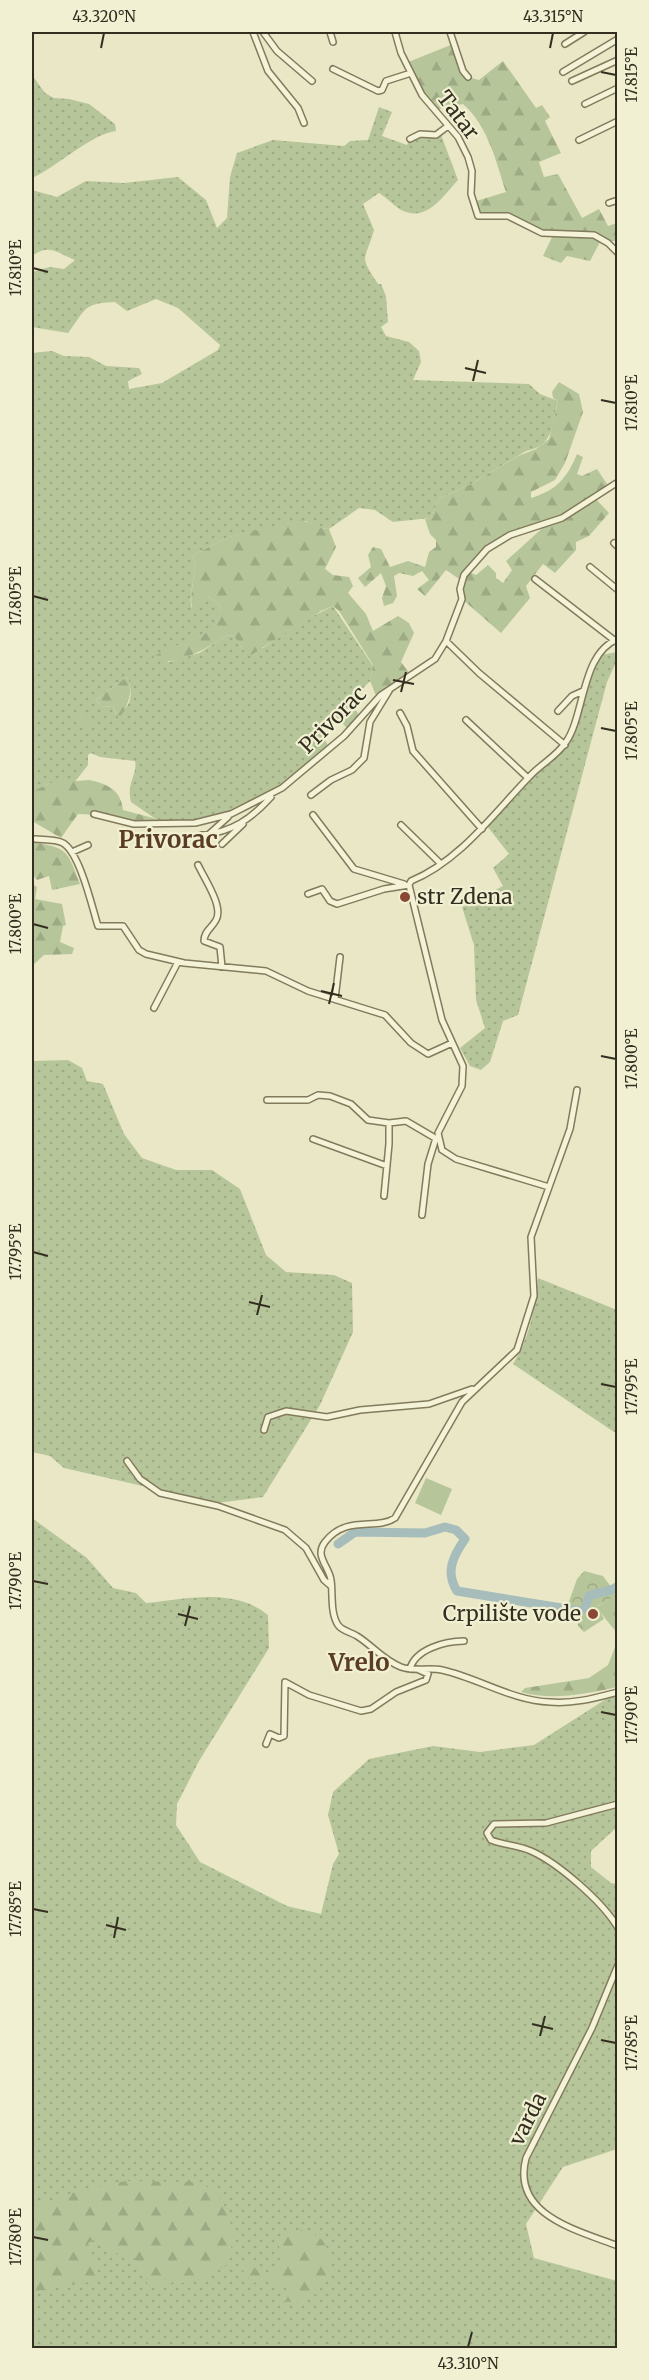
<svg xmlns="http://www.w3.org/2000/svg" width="649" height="2380" font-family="Merriweather,serif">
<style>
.grass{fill:url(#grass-dots);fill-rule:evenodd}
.forest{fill:url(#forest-firs)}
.park{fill:url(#park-crowns)}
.pitch{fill:#b6c69a}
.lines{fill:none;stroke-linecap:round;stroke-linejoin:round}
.river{stroke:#a6bdbc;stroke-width:9}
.minor-casing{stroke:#827a5d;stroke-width:8}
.minor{stroke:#f5f3d7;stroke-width:5}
.ticks{fill:none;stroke:#332e1f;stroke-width:2}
.poi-dot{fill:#8a4834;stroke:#f1f0d3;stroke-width:2}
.labels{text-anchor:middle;stroke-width:4.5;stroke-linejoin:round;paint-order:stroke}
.street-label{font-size:21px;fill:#332e1f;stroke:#f1f0d3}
.poi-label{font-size:21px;fill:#332e1f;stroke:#f1f0d3;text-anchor:start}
.quarter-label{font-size:24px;font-weight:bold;fill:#5b3d23;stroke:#f1f0d3}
.neatline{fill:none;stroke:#332e1f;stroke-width:2}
.ticks-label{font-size:15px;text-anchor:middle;fill:#332e1f}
</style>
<defs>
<pattern id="grass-dots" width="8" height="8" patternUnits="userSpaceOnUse" patternTransform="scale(1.5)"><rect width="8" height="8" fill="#b6c69a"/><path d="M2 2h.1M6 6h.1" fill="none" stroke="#9daa84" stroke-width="1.8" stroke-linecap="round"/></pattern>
<pattern id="forest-firs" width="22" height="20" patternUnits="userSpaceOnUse" patternTransform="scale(1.5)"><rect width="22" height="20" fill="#b6c69a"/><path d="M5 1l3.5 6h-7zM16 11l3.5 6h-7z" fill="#9daa84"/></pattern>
<pattern id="park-crowns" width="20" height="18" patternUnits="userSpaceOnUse" patternTransform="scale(1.5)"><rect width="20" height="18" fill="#b6c69a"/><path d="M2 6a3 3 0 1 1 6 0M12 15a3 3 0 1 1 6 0" fill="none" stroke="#9daa84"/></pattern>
</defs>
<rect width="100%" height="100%" fill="#e9e7c5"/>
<!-- grass -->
<path class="grass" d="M32 75 45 93 54 98 69 99 89 104 115 124 116 131C91 134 57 167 32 178Z
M379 107 392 112 382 136 407 145C414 131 427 136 440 132L458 180C443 196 427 223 401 210 393 205 387 198 379 193L363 204 374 230C365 262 358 254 378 284H381L386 296 388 322 381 327 386 336 409 342 419 351 421 362 413 380 529 384 540 394 558 401C551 424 555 446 526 451L471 484 440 498 430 518 393 522 375 510 359 508 329 529 315 528 306 521 229 537 193 555C198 574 187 597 192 608L209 597 221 606 214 631C194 637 177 647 157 655L169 662 199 653 228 635 234 636 243 650 263 648 301 622 333 606 373 666 370 681 350 702 360 716 349 730 338 719 321 733 330 749 282 788 219 818 163 824 131 802C126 783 138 774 135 761L100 757 91 753 88 755V765L74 783H51L32 791V353L52 351 64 356 89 357 106 366 139 368 142 374 128 381 129 389 162 383 218 350 220 345 178 308 156 299 127 311 115 302C82 303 86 310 68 333L32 327V272L50 267 64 269 75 260C57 253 50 243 32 256V190L57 197 86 181 124 183 178 177 206 200 217 228 227 218 230 177 237 153 273 140 344 146 350 141 368 140ZM127 677C133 691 133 708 116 714L113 707 100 706 96 699Z
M617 652V660L607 682 518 1015 503 1021 490 1062 481 1070 470 1066 460 1048 485 1028 476 1000 474 945 462 907 503 886 493 868 509 854 487 826 531 778 563 749 601 655Z
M68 1060 82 1068 87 1081 103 1084 124 1134 142 1158 176 1170H212L240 1189 266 1255 286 1272 334 1275 352 1283 353 1332 320 1405 263 1497 217 1503 64 1468 50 1456 32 1452V1061Z
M538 1278 617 1310V1434L513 1364C530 1336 535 1309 538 1278Z
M32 1518 87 1558 113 1588 136 1593 146 1603C187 1599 234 1587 268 1615L269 1648 199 1761 177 1804 176 1825 200 1862 287 1906 321 1914 333 1864 339 1854 328 1815 333 1792 369 1759 433 1746 480 1752 534 1745 614 1694 617 1689V1827L591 1851V1867L611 1883 617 1884V2149L563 2167 526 2224 534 2258 617 2281V2348H32Z"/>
<!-- forest -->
<path class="forest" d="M453 44 468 77 479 80 503 61 536 108 542 105 550 117 545 121 561 153 539 162 544 177 558 174 582 218 599 209 608 226 617 223V240L608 243 601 240 590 261 567 256 561 263 543 256 553 235 542 233 517 219 478 216 473 202 506 192C496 161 488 126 463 104L435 110 426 102 406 63Z
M559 382 579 394 583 412 565 463 555 480 531 492V498C557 490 567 478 577 454L583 457 577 474 582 476 597 469 609 487 594 497 609 513 589 536 576 542V550L555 573 543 564 526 586 530 598 501 633 462 599 460 589 469 572 476 575 488 565 496 573V578L503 583 512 570 506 561 547 524C515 535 477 546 462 581L446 570 425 596 417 589 429 580 422 571 413 576 399 573 394 576 397 596 393 603 384 606 382 598 386 586 381 573 365 587 358 578 371 567 368 555 373 547 381 549 390 567 408 561 425 567 429 552 436 547V540L430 534 425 519 430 518 440 498 471 484 518 456 536 449 549 439 558 401 553 398 552 392Z
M300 520C311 522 316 529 329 529L336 547 325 569 333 575 349 577 353 586 348 593 366 614 373 631 398 616 409 623 414 633 401 662 410 674 377 698 370 681 373 665 339 611 333 606 321 611 251 655 243 650 234 636 228 635C210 646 172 671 153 657 168 648 197 637 214 630L221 606 209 597 193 609C187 597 198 574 193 555L229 537Z
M127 677C134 694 128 704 119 719L113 707 100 706 96 699Z
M82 709 91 724 92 735 70 718Z
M89 780C108 784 121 790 123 810L153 818 163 824C134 825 107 814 78 814L61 838 32 821V791L51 783Z
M32 842C68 848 67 850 80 884L52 890 49 876 37 880 32 874Z
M32 884 37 887 35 899 62 904 66 925 63 926 60 942 74 948 72 954 44 955 33 965 32 973Z
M617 1594V1633L596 1607Z
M617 1642V1687C586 1694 552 1701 521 1692L525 1688 589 1678 608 1665Z
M126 2181 197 2182C230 2194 240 2235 226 2265L204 2280 149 2287 133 2254 108 2253 99 2238 88 2243 101 2280 32 2292V2212C56 2193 96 2187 126 2181Z
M298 2230C350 2231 333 2316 281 2300L282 2294 286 2292V2287L267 2280 253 2283 241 2268 243 2264H251L261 2274 276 2272 280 2266 279 2247 283 2237Z"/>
<!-- park -->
<path class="park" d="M584 1571 603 1576 617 1595 597 1606 604 1619 584 1632 578 1626V1621L563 1618 577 1579Z"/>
<!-- pitch -->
<path class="pitch" d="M426 1478 452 1489 441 1515 415 1503Z"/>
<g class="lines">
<!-- river -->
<path class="river" d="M338 1544 355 1532 425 1533 445 1527 456 1530 465 1539C453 1556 445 1572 457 1591L580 1611 585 1608 589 1596C599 1591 608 1594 618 1586"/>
<!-- minor casing -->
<g class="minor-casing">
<path id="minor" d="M253 32 268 71 298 108 304 123
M263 32 277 51 312 81
M330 32 333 42
M395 32 401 53 422 95 458 137 468 157 472 171 471 194 478 216H508L542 233 594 235 608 243 618 253
M450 32 463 71 468 77
M565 44 584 32
M333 69 378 91 382 90 386 81 411 73
M563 72 618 39
M572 81 618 60
M585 104 618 88
M410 139 420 134 436 135 448 126
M579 140 618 121
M609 203 618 200
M614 543 618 547
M590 567 618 590
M535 579 614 640
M446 641 479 673 565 745
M558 711 572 696 583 691
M400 713 407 726 413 751 482 829
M466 720 528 778
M311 795 331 780 352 770 364 758 370 722 389 691
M94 814 134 824 195 823 231 814 282 788 344 736 381 695 435 659 446 641 462 599 460 589 464 575 487 549 510 535 562 518 618 482
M313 815 354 869 404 884
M401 825 441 864
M202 835C232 832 251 819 271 797
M208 835 228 817
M35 839C43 840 55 839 63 843 80 853 92 907 98 926H123L139 950 146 954 184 963 266 971 308 991 385 1015 411 1043 428 1054 452 1043
M222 844 243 824
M72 852 88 845
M198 865C204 878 224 907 216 920 212 928 204 931 204 941L220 947 222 967
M409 885 442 1020 463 1066 462 1086 438 1133 442 1150 456 1159 549 1187
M308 894 322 889 330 901 337 904 384 889 409 885 411 881C460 861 494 813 530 776 541 764 557 756 566 742 585 715 581 653 618 639
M335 999 340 957
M154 1008 178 962
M577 1090 570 1129 531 1237 534 1296 517 1350 462 1402 395 1518C376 1531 347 1514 325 1542 314 1556 329 1566 331 1580 333 1593 330 1613 338 1625 342 1631 351 1632 357 1636 373 1646 383 1660 401 1667 414 1672 428 1667 442 1670 478 1678 513 1701 550 1702 574 1704 595 1698 618 1692
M267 1100H308L318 1095 330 1096 351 1104 368 1120 389 1123
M313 1139 387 1166
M384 1196 389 1144V1123L406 1121 435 1138
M422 1215 428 1164 436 1138
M264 1430 268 1417 286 1411 327 1417 360 1410 429 1404 472 1389
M127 1461 140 1479 160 1493 218 1506 285 1530 306 1548 324 1580 331 1586
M410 1669C415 1649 446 1641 464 1641
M266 1744 270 1734 279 1738 284 1736 285 1682 309 1695 361 1711 371 1709 396 1692 426 1680 428 1674 417 1669
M618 1804 546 1823 494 1824 487 1833 491 1840C503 1845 518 1845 531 1851 558 1863 603 1902 618 1928
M618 1965 592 2028 526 2158C511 2215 577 2230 618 2246"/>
</g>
<!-- minor -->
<use href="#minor" class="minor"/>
</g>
<!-- ticks -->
<path class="ticks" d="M101 48 104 33M550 48 553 33M601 72 616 75M33 268 48 272M465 368 486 373M473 381 478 360M601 400 616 403M33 596 48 600M393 680 414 684M401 692 406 672M601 728 616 731M33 924 48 928M321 991 342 996M329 1004 334 983M601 1056 616 1059M33 1252 48 1256M249 1302 270 1307M257 1315 262 1295M601 1384 616 1387M33 1581 48 1584M178 1614 198 1619M185 1626 190 1606M601 1712 616 1715M33 1909 48 1912M106 1925 126 1930M114 1938 118 1917M532 2024 553 2029M540 2036 545 2016M601 2040 616 2043M33 2237 48 2240M468 2347 472 2332"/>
<!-- markers -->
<g class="poi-dot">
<circle cx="405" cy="897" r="6"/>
<circle cx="593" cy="1614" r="6"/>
</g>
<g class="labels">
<!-- street labels -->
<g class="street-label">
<text transform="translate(458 115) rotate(53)" y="7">Tatar</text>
<text transform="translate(333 720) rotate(-45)" y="7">Privorac</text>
<text transform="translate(528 2119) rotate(-63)" y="7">varda</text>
</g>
<!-- poi labels -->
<g class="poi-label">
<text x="417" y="904">str Zdena</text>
<text x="581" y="1621" text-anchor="end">Crpilište vode</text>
</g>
<!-- quarter labels -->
<g class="quarter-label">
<text x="168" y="848">Privorac</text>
<text x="359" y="1671">Vrelo</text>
</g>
</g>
<!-- border -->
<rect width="649" height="2380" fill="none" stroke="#f1f0d3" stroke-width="66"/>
<rect x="33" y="33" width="583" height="2314" class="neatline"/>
<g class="ticks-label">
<text x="104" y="22">43.320°N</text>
<text x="553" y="22">43.315°N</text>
<text transform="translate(632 75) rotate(-90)" y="5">17.815°E</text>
<text transform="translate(16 268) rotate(-90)" y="5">17.810°E</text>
<text transform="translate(632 403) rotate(-90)" y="5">17.810°E</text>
<text transform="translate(16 596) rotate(-90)" y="5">17.805°E</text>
<text transform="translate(632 731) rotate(-90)" y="5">17.805°E</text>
<text transform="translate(16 924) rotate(-90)" y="5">17.800°E</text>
<text transform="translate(632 1059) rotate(-90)" y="5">17.800°E</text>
<text transform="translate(16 1252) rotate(-90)" y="5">17.795°E</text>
<text transform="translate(632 1387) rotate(-90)" y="5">17.795°E</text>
<text transform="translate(16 1581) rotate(-90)" y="5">17.790°E</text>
<text transform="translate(632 1715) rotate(-90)" y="5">17.790°E</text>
<text transform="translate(16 1909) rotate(-90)" y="5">17.785°E</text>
<text transform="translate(632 2043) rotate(-90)" y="5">17.785°E</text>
<text transform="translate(16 2237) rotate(-90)" y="5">17.780°E</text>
<text x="468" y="2369">43.310°N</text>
</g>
</svg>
